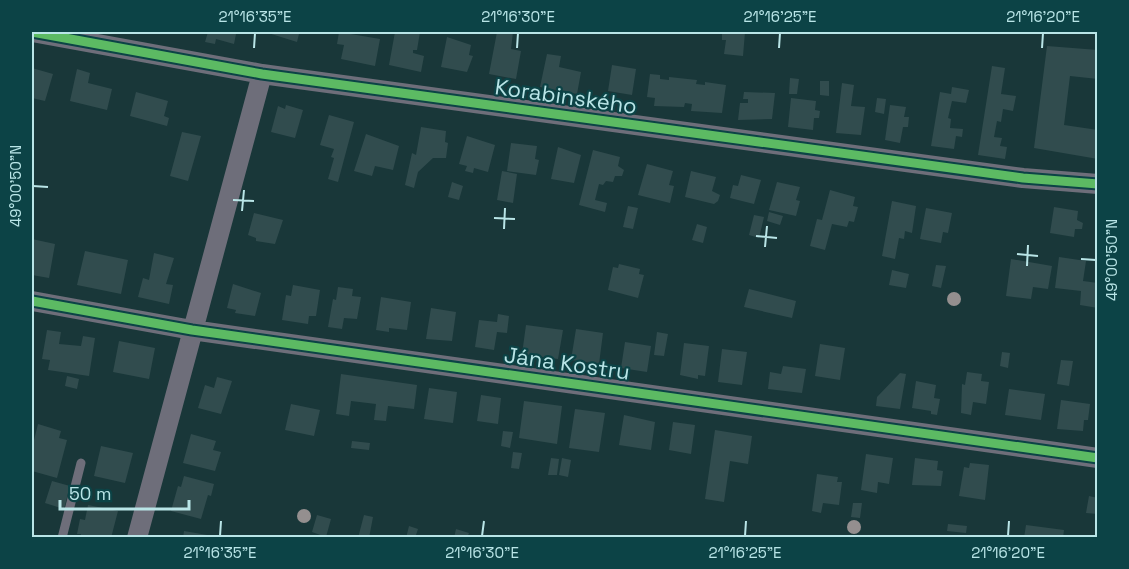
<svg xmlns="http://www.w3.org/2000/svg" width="1129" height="569" font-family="'Space Grotesk',sans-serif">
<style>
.building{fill:#314c4e}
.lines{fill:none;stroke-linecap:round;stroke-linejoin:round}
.service{stroke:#6e6e7a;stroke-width:9}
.minor{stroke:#6e6e7a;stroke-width:20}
.cycleway-casing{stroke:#0c4346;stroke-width:13}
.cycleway{stroke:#5cba63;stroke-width:9}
.tree{fill:#948f8f}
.ticks{fill:none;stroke:#b9e5e7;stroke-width:2}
.labels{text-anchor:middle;stroke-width:4.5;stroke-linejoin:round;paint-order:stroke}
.street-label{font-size:22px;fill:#b9e5e7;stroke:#0c4346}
.neatline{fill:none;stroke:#b9e5e7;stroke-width:2}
.ticks-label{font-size:15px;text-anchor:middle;fill:#b9e5e7}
</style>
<rect width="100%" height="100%" fill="#193739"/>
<!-- building -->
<path class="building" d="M208 32H233L236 34 234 44 216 39 215 44 205 42Z
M265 32H308V33L299 34 297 42Z
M339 32 380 39 375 66 341 59 344 45 337 44Z
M395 32H420L417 50H413V53L424 56 421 72 389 65Z
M497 32H513L511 49 521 51 516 79 489 74Z
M722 32H745L743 56 724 54 726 40H722Z
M447 37 471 45 469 55 473 56 467 72 441 67Z
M1047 46 1098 50V79L1070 76 1064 125 1098 130V159L1034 148Z
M547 54 561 56 559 67 581 72 577 94 540 87Z
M612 65 636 69 632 95 608 91Z
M992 66 1005 68 1001 94 1016 96 1013 111 1003 109 1001 122 997 121 994 137 1002 138 1000 146 1007 147 1005 159 978 155Z
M32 68 53 74 45 101 32 98Z
M77 69 90 73 88 83 112 89 107 110 70 101Z
M650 74 660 75V79L669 80V77L697 80 696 84 705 85V82L726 85 722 113 691 111 692 104 685 103 684 107 654 106 655 98 647 97Z
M790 78 799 79 797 94H789Z
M820 81H829V96L820 95Z
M842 83 854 85 851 106 865 107 861 135 836 133Z
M952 87 969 90 966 103 952 101 948 118 951 119 950 128 963 129 962 137 956 136 954 149 931 146 940 92 951 94Z
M136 92 168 101 164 116 169 118 167 126 130 116Z
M744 92 775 93 772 119 738 120 740 103H748V99H743Z
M791 98 816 101 815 110 820 111 819 118H814L813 130 788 127Z
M877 98 886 99 884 114 875 112Z
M286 105 303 110 295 138 271 132 278 106 285 109Z
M890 105 906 107 904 117H909L908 127H903L900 143 885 140Z
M329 115 354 122 338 182 328 179 334 158 331 157 334 149 320 145Z
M421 127 446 131 445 142 448 143 446 158H433L418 172 414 188 405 185 412 153 416 155Z
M182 132 201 136 188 181 170 176Z
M366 134 399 146 393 170 375 166 372 176 354 171Z
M467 136 495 145 488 172 474 168 473 173 465 171 467 166 459 164Z
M511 143 537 146 535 159 539 160 536 175 507 171Z
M558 147 581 155 574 183 551 179Z
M593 150 620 157 618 166 624 170 622 176H615L613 182 606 181 603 185 599 184 595 200 607 203 605 212 579 205Z
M647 164 673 171 669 185 674 186 670 203 638 195Z
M502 171 517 174 513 203 497 200Z
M691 171 716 177 712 191 720 195 718 201 714 204 685 197Z
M741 175 761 180 754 204 730 198 733 185 738 186Z
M452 182 463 186 459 200 448 197Z
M777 182 800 187 796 200 800 201 796 216 769 210Z
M830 190 855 197 853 206 858 207 854 222 849 221 847 227 832 224 825 250 810 246 817 219 822 220Z
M892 201 916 206 912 233 905 231 904 239 899 238 895 259 882 256Z
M628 206 638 208 633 229 623 227Z
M1054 207 1078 211 1077 220 1083 223 1082 229H1075L1074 237 1050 233Z
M926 208 952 213 948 233 943 232 941 243 920 239Z
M769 212 783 216 780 225 767 221Z
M254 213 283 220 275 244 256 241V238L248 235Z
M754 215 764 217 759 238 749 235Z
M697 224 707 227 703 243 692 240Z
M32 239 55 244 49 278 32 275Z
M85 251 128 260 121 294 77 285Z
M154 253 174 258 166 284 173 285 169 304 138 297 143 278 149 280Z
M1059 257 1086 261 1083 281 1098 283V308L1080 305 1081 291 1055 288Z
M1011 259 1052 266 1048 289 1033 287 1031 299 1006 296Z
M619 264 640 269 639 274 644 275 638 298 608 290 613 267 618 268Z
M936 265 946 266 941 288 932 286Z
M892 270 909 274 906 288 889 285Z
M233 284 261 293 255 316 235 313 236 310 227 308Z
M293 285 320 290 316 316H309L308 324 282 320 286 295 291 296Z
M338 287 353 289 352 296 361 297 357 319 344 318 342 329 328 327 333 299 336 300Z
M749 289 796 301 792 318 744 307Z
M381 297 411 302 407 330 389 328V332L376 330Z
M431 308 456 312 452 341 426 339Z
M498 314 509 316 507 333 497 332 494 350 475 347 479 320 497 322Z
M526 325 563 330 558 359 522 354Z
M576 329 603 333 599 364 571 360Z
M47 330 61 332 59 344 81 346 83 336 95 338 89 376 48 370 50 360 42 359Z
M657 332 668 334 664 356 654 355Z
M119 341 155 348 149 379 113 372Z
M625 342 651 346 647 372 621 368Z
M684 343 709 346 705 376 698 375V379L680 375Z
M820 344 845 348 840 380 815 376Z
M722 349 747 352 742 385 718 382Z
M1002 352 1010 353 1008 368 1000 366Z
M1061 360 1073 361 1069 386 1057 384Z
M783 366 806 369 802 393 768 389 770 372 781 374Z
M967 372 982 374 981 381 989 382 986 404 973 402 971 415 961 413 962 384 965 385Z
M900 373 906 374 900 409 876 406 877 397Z
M341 374 417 385 414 409 388 406 386 421 374 420 376 404 351 401 349 416 336 414Z
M67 376 79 379 77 389 65 386Z
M217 377 232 381 221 414 198 408 205 385 214 388Z
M916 381 936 385 934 398 940 399 937 415 931 414V411L912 408Z
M429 388 457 392 453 423 424 419Z
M1009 389 1045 394 1041 420 1005 415Z
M481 395 501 398 498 424 477 421Z
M1061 400 1090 404 1088 420H1084L1083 431 1057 429Z
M524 401 562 406 557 444 519 438Z
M291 404 320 410 314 436 285 430Z
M575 409 605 413 599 452 569 448Z
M624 415 655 422 651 450 619 445Z
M673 422 695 425 691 454 669 450Z
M38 424 61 431 59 438 67 440 57 478 32 471V448Z
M715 430 752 436 748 464 730 461 724 502 705 499Z
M503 431 513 432 510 448 501 446Z
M191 434 216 441 213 450 221 452 215 471 183 463Z
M352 441 370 443 369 450 351 448Z
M101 446 133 453 125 483 94 476Z
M513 452 522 453 519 469 511 468Z
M866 454 893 458 889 484 878 482 877 493 861 490Z
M551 458 559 459 557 475H548Z
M562 458 571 460 568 477 559 475Z
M915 458 938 461 937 470 943 471 941 486 912 485Z
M970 463 989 465 985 500 959 496 964 467 969 468Z
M817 474 838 477 837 482H842L839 505 823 503 821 513 812 511Z
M184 476 214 484 211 496 208 495 201 519 171 511 178 486 181 487Z
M52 481 70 486 64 509 45 503Z
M1089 496 1098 498V514L1086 513Z
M853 503H862L860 518 851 517Z
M88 505 118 511 111 538H80L81 534H77L80 519 85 520Z
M317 515 331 519 326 537 312 532Z
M364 515 373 517 369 538H358Z
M948 524 967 526 966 533 947 531Z
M1026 525 1064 530 1063 538H1024Z
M409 526 418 529 415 538H406Z
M456 529 469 533 467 538H454Z
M184 531 213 536V538H183Z"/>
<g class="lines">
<!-- service -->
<path class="service" d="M62 538 81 463"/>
<!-- minor -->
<path class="minor" d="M32 32 262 74 1023 178 1098 184
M32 301 192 330 1098 458
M137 538 262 74"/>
<!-- cycleway casing -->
<g class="cycleway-casing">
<path id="cycleway" d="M32 32 262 74 1023 178 1098 184
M32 301 192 330 1098 458"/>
</g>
<!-- cycleway -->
<use href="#cycleway" class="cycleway"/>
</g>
<!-- trees -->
<g class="tree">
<circle cx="954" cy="299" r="7"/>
<circle cx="304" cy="516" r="7"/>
<circle cx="854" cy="527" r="7"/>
</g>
<!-- ticks -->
<path class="ticks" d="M254 48 255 33M517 48 518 33M779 48 780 33M1042 48 1043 33M33 186 48 187M233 200 254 201M242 211 244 190M494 218 515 219M504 229 505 208M756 236 777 238M765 247 767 226M1017 254 1038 256M1081 259 1096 260M1027 266 1028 245M220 536 221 521M482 536 484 521M745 536 746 521M1008 536 1009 521"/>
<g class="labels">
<!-- street labels -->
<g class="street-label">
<text transform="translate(566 96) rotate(8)" y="8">Korabinského</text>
<text transform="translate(567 363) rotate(8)" y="8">Jána Kostru</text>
</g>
</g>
<!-- border -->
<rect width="1129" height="569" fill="none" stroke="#0c4346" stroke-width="66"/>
<!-- scale -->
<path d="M60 500v9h129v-9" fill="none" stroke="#b9e5e7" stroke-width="3"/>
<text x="69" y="500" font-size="18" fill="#b9e5e7" stroke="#0c4346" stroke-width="4.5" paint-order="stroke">50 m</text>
<rect x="33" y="33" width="1063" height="503" class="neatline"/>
<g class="ticks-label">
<text x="255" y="22">21°16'35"E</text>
<text x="518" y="22">21°16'30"E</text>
<text x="780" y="22">21°16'25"E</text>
<text x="1043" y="22">21°16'20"E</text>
<text transform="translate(16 186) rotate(-90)" y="5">49°00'50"N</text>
<text transform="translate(1112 260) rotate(-90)" y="5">49°00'50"N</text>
<text x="220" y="558">21°16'35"E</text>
<text x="482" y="558">21°16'30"E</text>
<text x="745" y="558">21°16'25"E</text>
<text x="1008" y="558">21°16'20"E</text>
</g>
</svg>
